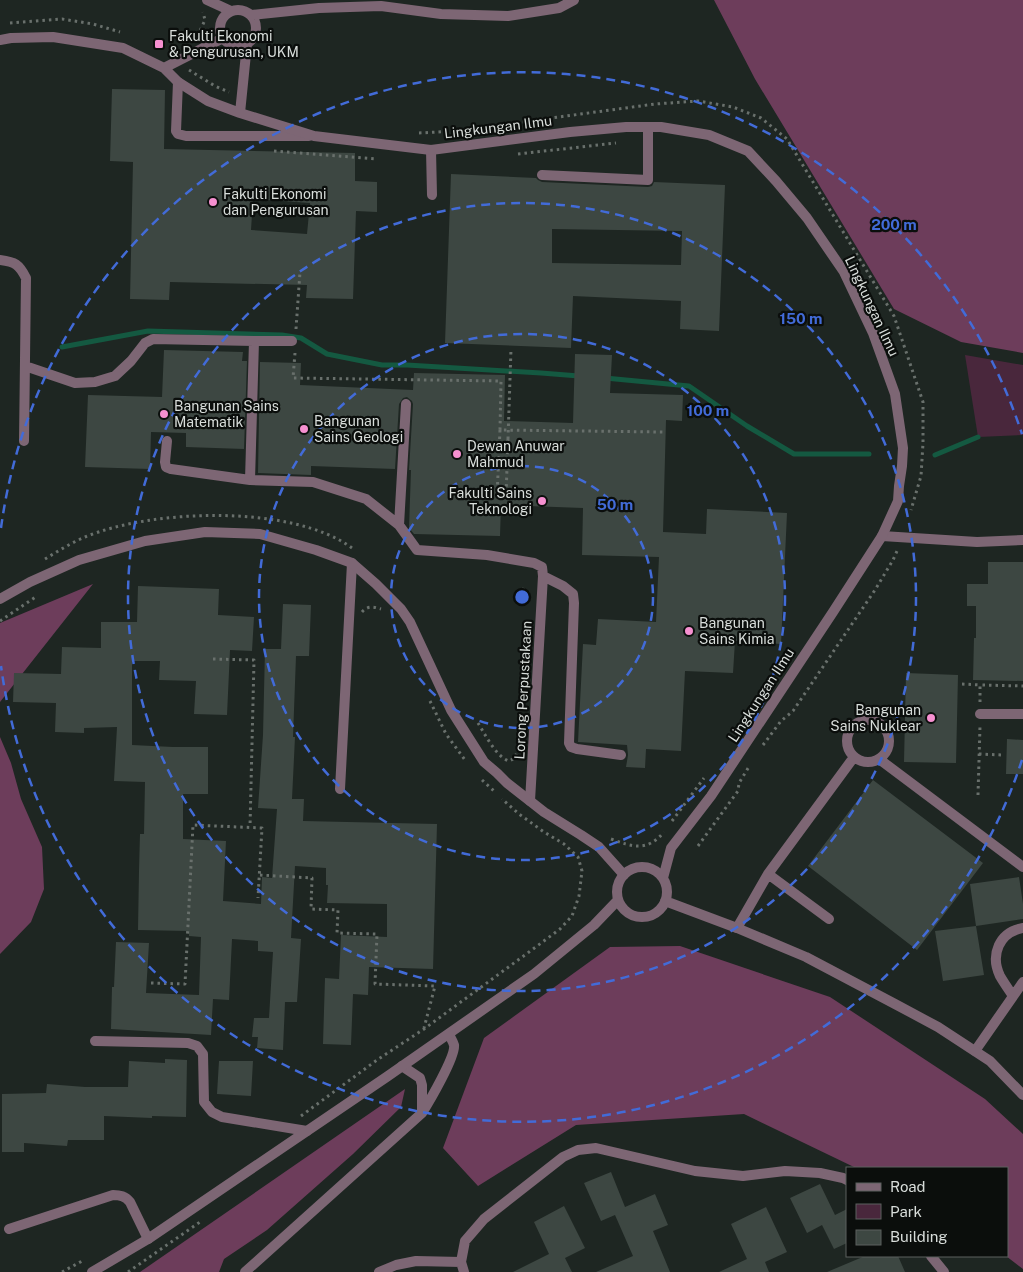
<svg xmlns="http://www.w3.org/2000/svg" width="1023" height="1272" font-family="'Public Sans',sans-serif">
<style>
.green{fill:#49273c}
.forest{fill:#6d3d5b}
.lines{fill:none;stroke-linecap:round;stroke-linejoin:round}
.stream{stroke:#145941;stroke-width:5}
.building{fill:#3d4742;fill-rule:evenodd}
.path{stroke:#69706c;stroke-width:3;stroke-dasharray:2.5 4;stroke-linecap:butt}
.service{stroke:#7d6674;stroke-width:10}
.minor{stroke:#7d6674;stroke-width:10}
.path-bridge{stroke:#69706c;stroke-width:3;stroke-dasharray:2.5 4;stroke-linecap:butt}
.ring{fill:none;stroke:#426bd8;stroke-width:2.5;stroke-dasharray:9 6}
.poi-dot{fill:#f690d0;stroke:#0b0e0c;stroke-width:2}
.labels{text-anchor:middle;stroke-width:4.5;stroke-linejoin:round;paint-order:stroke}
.poi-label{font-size:14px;fill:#d8ddda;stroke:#0b0e0c;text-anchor:start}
.street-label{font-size:14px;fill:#d8ddda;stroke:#0b0e0c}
.centre{fill:#426bd8;stroke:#0b0e0c;stroke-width:2.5}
.ring-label{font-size:15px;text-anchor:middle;font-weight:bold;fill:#426bd8;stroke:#0b0e0c;stroke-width:4.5;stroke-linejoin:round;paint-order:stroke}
</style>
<rect width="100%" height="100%" fill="#1e2622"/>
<!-- green -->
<path class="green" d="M965 355 1023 365V435L978 437Z"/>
<!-- forest -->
<path class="forest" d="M714 0H1023V353L961 342 894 309 755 79Z
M93 584 0 702V623Z
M0 737 11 763 21 799 42 847 44 889 31 922 0 954Z
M680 946 830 997 985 1099 1023 1134V1269L1006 1256 1007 1168H856L744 1114 576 1125 478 1186 443 1148 484 1038 610 947Z
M405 1089 401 1107 353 1154 267 1230 224 1259 219 1272H140Z"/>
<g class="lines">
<!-- stream -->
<path class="stream" d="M62 347 148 331 282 335 301 338 327 354 382 365H407L541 373 579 376
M605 378 689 386 747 426 794 454H869
M935 455 978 437"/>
</g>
<!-- building -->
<path class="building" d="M112 89 165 90 164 149 355 153V181L377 182V212L356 211 353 299 306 298 307 285 170 282 169 300 130 299 133 162 110 161ZM253 199 310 203 307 234 251 230Z
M451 174 536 178 538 180 542 182 648 187 652 186 654 182 725 185 719 331 680 329 681 301 573 296 571 348 445 343ZM552 229 682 231 681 265 552 263Z
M164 350 243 352 242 361H247L244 449 186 447V433L151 432 150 469 85 467 88 395 162 397Z
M575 354 612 355 610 393 683 395 682 421 666 420 663 532 706 534 707 509 787 513 781 644 735 641 733 673 685 671 681 751 646 749 645 768 626 767 628 755 627 745 578 742 583 644 596 645 598 619 656 622 659 557 582 555 583 508 501 505 500 536 414 534 409 528 411 470H409L413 404 412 401 407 397 403 398 399 404 395 469 311 466V475L258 473 260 362 301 363 300 385 413 390 414 373 505 375 504 421 573 423Z
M988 562H1023V681L973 680 974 638H976V606H967V584H988Z
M138 586 219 589 218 615 254 617 252 651 230 650 227 715 194 714 196 681 159 680 160 661H132V745L173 747H208V794H183V839L226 841 223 901 261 904 262 877 272 878 277 809 258 808 263 735 265 649H281L283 604 311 605 309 656H296L293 737H295L292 799H304L303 821 437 824 433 969 369 967 368 995 353 994 351 1045 323 1044 325 978 339 979 341 935 387 937V904L327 903 328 885H326V868L295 866 291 938 301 939 297 1002H285L283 1050 257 1048 258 1037H252L254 1018H269L273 952 258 951V941L232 939 229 1000 213 999 211 1035 111 1029 112 987H114L116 942 149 943 146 993 199 995 201 937 189 936V931L138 930 139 871 140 834H144L145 782 114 781 117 727 84 728V733L55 732 56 703 13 702 14 673 61 674 62 647 101 648V622H137Z
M906 673 958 675 956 763 904 762Z
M1007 739 1023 740V774H1006Z
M873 780 983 863 917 950 808 866Z
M1019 877 1023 904V919L976 926 970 884Z
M976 926 984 975 943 981 935 931Z
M165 1059 187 1060 186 1117 152 1116V1118L104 1116V1140H68L67 1146 24 1143V1152H2V1094L46 1093 47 1084 85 1087H128L129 1061 165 1063Z
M219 1061H253L251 1096 217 1094Z
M611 1172 625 1207 655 1194 668 1225 653 1231 670 1272H596L633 1256 615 1215 601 1221 584 1183Z
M820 1184 835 1215 847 1209V1243L834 1249 822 1225 807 1233 790 1198Z
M564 1206 585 1248 565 1258 572 1272H513L549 1254 534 1222Z
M766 1207 787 1252 765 1262 769 1272H719L747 1259 731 1224Z
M865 1256H898L905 1272H827Z"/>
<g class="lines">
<!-- path -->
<path class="path" d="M10 23 62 19 93 24 120 32
M196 35 199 33 205 20 203 12
M189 70 215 86 229 92
M419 133 455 131 655 104 698 101 733 107 761 118 787 139 894 316 923 402V443L921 476 911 510
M274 151 377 159
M518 154 616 143
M296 329 300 272
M295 353 293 378 501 381 500 430 663 432
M500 430 497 496H506L508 439
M45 559C58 551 71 543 85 537 152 509 292 504 352 548
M522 589 526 590 529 594
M362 612C368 605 374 607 381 609
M0 621 37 596
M213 659 254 660 250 827
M962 684 980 685
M430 701 446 734 465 760
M980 702V685L1023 686
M478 723C485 734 496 757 509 761L515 758 518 749
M763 745 781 721 793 711 875 590 893 560 897 551
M979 754 1002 755
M482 780 494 791
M978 795 980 726
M672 821 704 778
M611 839C633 847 647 852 664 832
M698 846 738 791 739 783 750 765
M260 875 312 878 311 909 338 910 337 933 377 934 375 984 435 986 424 1028
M151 983 185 984 193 825 262 828 258 898
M301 1116 377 1060 424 1029 529 952 560 929 572 916 579 896 582 871 578 857 564 844 544 832 519 814 502 799
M62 1272 84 1260
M128 1272 200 1222"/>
<!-- service -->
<path class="service" d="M178 82 176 131 178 134 186 136H309
M431 150 432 195
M542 175 648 180V127
M0 260C15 262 19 264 26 278L24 441
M254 341H292
M25 366 75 383 95 382 115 376 131 361 145 343 153 339 254 341 250 480
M167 441 165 462 166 467 171 469 250 480 313 482 366 499 399 525 417 550 487 555 534 563 542 567 543 576 530 801
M399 525 406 404
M882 536 977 542 1023 540
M543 576 563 586 573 594 574 603 569 743 571 747 577 749 621 755
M980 714H1023
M847 741a21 21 0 1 1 42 0a21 21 0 1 1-42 0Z
M879 759 1023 867
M340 789 352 563
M768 874 829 919
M737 928 768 874 854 757
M1013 996C1009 990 1004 983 1000 976 990 955 999 932 1023 928
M95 1041 188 1043 197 1046 203 1054 204 1102 212 1112 222 1117 307 1131
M975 1051 1023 982
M402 1066 420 1078 422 1085V1112
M9 1229 113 1195C120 1195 125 1196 130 1202L148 1239
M931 1256 944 1272
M245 1272 422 1113C429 1102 456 1056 454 1045 453 1041 450 1037 449 1034
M379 1272 396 1265 416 1261 461 1262
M464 1272 461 1262 465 1241 484 1219 563 1157 578 1150 596 1148 695 1171 743 1176 785 1171 820 1173 843 1178 847 1180"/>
<!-- minor -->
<path class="minor" d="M207 0 231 11
M220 28a18 18 0 1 1 36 0a18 18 0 1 1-36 0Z
M251 15 319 8 381 6 441 14 508 16 559 8 574 0
M0 40 11 38 53 37 123 48 164 68 178 82 208 101 240 113 314 136 431 150 570 132 626 127H661L709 135 748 151 776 181 807 218 844 272 873 333 895 394 903 448 902 466 899 486 898 501 882 536 833 612 711 796 671 848 663 878
M164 68 223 38
M240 113 247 44
M0 599 30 582 79 560 145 541 205 532 260 534 316 550 352 563 376 584 401 609 410 622 451 710 484 762 497 773 507 783 530 801 544 812 581 835 599 847 624 875
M617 892a25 25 0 1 1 50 0a25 25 0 1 1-50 0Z
M665 901 737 928 806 957 895 1004 938 1027 990 1061 1023 1095
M92 1272 148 1239 388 1076 534 974 594 925 618 900"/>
<!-- path-bridge -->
<path class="path-bridge" d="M508 439 511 349"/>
</g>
<!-- distance rings -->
<g class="ring">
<circle cx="522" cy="597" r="131"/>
<circle cx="522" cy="597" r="263"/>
<circle cx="522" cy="597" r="394"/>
<path d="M1022 760A526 526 0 0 1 1 666M1 528A526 526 0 0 1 1022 434"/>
</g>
<!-- markers -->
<g class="poi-dot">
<rect x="154" y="39" width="10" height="10" rx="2.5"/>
<circle cx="213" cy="202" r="5"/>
<circle cx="164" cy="414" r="5"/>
<circle cx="304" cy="429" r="5"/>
<circle cx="457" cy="454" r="5"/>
<circle cx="542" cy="501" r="5"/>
<circle cx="689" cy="631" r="5"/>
<circle cx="931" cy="718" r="5"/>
</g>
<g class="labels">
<!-- poi labels -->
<g class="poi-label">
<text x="169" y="41">Fakulti Ekonomi<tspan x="169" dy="16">&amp; Pengurusan, UKM</tspan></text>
<text x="223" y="199">Fakulti Ekonomi<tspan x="223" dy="16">dan Pengurusan</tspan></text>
<text x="174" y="411">Bangunan Sains<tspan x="174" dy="16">Matematik</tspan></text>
<text x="314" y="426">Bangunan<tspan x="314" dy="16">Sains Geologi</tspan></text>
<text x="467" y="451">Dewan Anuwar<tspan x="467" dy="16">Mahmud</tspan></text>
<text x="532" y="498" text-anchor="end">Fakulti Sains<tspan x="532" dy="16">Teknologi</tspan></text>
<text x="699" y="628">Bangunan<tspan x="699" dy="16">Sains Kimia</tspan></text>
<text x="921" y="715" text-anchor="end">Bangunan<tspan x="921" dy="16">Sains Nuklear</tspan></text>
</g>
<!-- street labels -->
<g class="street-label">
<text transform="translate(498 127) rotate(-7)" y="5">Lingkungan Ilmu</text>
<text transform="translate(872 306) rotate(65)" y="5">Lingkungan Ilmu</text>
<text transform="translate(523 690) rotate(-87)" y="5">Lorong Perpustakaan</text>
<text transform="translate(761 695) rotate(-57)" y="5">Lingkungan Ilmu</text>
</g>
</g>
<circle cx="522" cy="597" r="8" class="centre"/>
<g class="ring-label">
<text x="894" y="230">200 m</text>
<text x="801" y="324">150 m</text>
<text x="708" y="416">100 m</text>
<text x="615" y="510">50 m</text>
</g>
<!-- legend -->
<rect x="846" y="1167" width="162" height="90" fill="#0b0e0c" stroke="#5d615e"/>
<rect x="856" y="1183" width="25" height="8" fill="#7d6674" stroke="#5d615e"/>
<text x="890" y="1192" font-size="15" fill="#d8ddda">Road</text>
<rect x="856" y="1204" width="25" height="15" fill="#49273c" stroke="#5d615e"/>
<text x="890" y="1217" font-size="15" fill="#d8ddda">Park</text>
<rect x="856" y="1230" width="25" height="15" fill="#3d4742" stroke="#5d615e"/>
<text x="890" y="1242" font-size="15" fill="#d8ddda">Building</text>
</svg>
